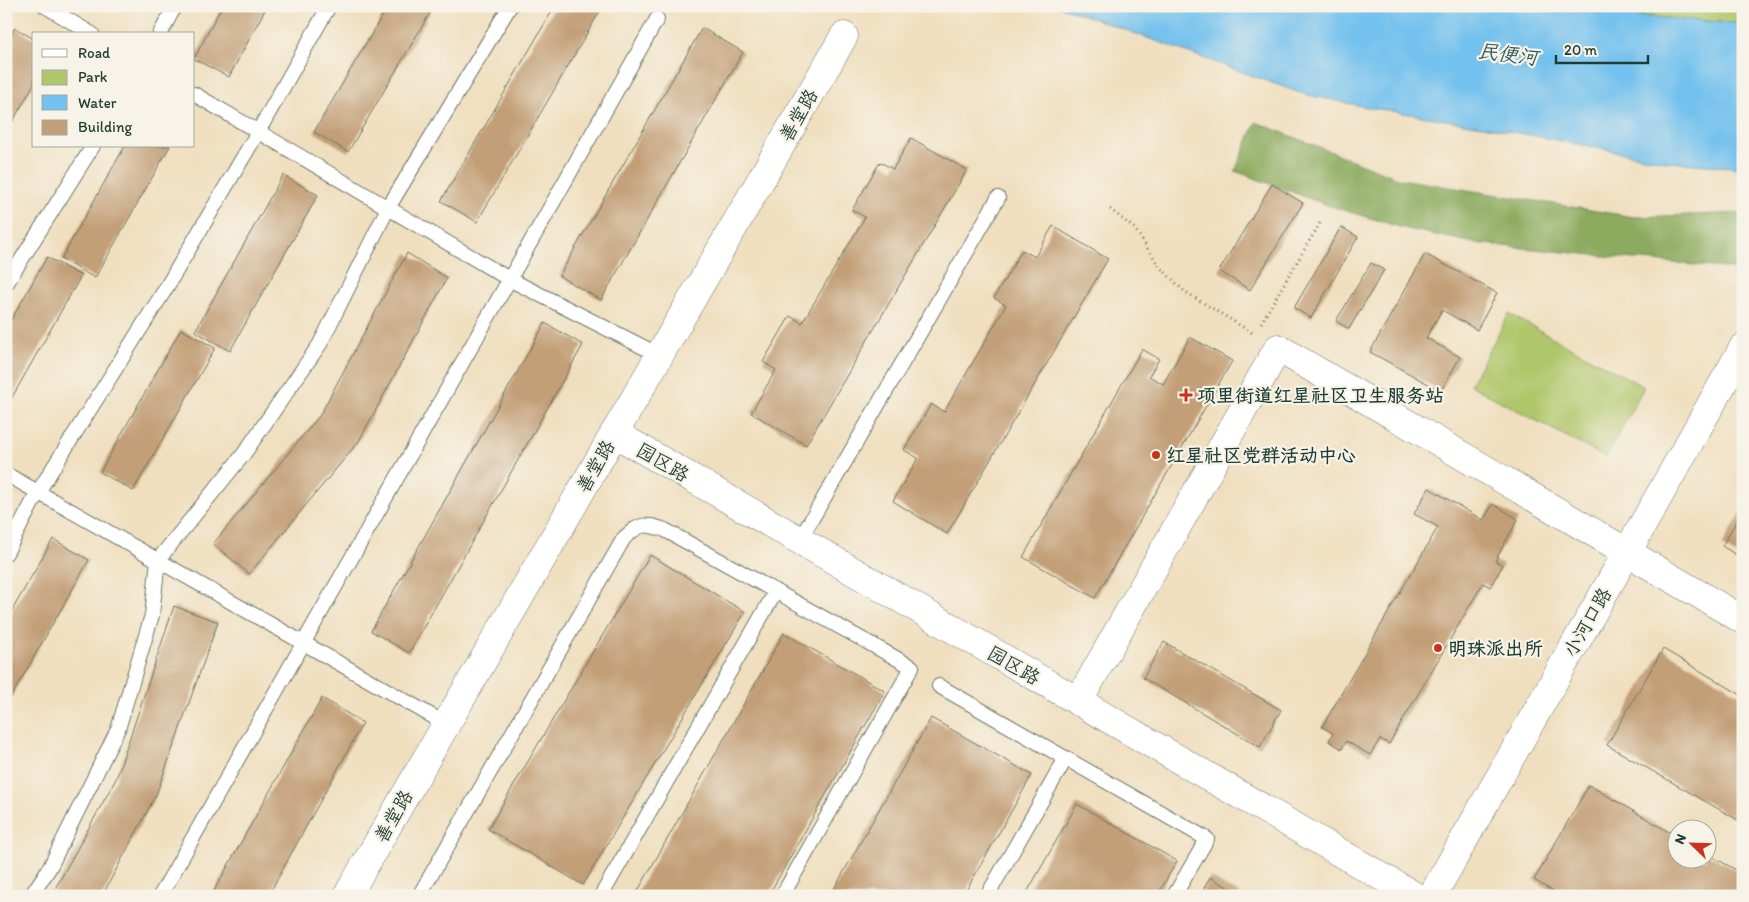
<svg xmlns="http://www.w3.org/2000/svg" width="1749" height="902" font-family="Itim,'LXGW WenKai TC',sans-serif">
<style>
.green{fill:#b0c66a;stroke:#68824f}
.forest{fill:#8cab5e;stroke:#567449}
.water{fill:#73c1ee;stroke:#497f91}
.building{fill:#c29f77}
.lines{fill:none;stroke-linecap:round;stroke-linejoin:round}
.service-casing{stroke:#687665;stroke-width:16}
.minor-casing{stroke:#687665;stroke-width:29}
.tertiary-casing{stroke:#687665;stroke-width:29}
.path{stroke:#687665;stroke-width:3;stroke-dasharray:1 4;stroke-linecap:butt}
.service{stroke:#fff;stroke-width:14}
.minor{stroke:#fff;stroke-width:28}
.tertiary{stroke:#fff;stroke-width:28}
.poi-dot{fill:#c8321e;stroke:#f7f3e8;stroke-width:2}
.labels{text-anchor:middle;stroke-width:4.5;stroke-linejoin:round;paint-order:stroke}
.street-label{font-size:19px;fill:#1f3d34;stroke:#f7f3e8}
.poi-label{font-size:19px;font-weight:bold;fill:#1f3d34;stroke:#f7f3e8;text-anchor:start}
.water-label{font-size:20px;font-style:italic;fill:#305759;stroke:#f7f3e8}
</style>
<rect width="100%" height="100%" fill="#f7f3e8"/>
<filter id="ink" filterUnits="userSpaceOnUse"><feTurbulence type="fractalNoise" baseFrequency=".02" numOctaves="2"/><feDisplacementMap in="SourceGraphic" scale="10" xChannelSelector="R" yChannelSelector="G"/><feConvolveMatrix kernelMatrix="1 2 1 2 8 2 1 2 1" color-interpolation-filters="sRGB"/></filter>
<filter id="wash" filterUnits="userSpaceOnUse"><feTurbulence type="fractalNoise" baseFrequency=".0096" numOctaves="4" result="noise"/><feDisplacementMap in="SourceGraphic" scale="20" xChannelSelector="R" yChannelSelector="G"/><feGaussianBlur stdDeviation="1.12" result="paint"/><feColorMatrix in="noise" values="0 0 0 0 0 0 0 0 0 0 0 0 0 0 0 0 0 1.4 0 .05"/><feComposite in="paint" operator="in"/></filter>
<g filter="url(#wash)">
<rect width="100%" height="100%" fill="#f0dfbf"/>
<!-- green -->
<path class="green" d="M1511 6H1743V24Z
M1509 314 1644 387 1606 458 1470 385Z"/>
<!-- forest -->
<path class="forest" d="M1256 122 1400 179 1634 217 1743 213V270L1474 243 1403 228 1330 206 1235 171Z"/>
<!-- water -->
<path class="water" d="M1059 6H1511L1743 24V168L1671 162 1494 128 1361 106 1303 94Z"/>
<g id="blocks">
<!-- building -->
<path class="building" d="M222 6H267L229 77 194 59Z
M388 6H434L348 152 314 132Z
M555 6H603L477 222 441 201Z
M15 28 34 39V84L6 133V44Z
M702 28 743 52 601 300 559 276Z
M911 138 967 170 806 445 751 413 776 370 763 362 790 316 802 323 865 217 852 210 880 162 893 169Z
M125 146H170L95 278 61 259Z
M283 175 318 195 230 351 195 331Z
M1272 184 1303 203 1250 290 1219 271Z
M1053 226 1108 259 947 534 893 501 918 458 904 450 931 404 944 412 1006 305 994 298 1022 250 1035 257Z
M1341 227 1358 237 1311 318 1294 308Z
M407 253 447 278 359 441 249 574 213 544 320 415Z
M1425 254 1497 293 1477 330 1442 310 1426 338 1460 357 1441 391 1370 352Z
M47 257 81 276 6 408V329Z
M1371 263 1384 270 1349 329 1336 321Z
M545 323 583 345 409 653 371 631Z
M181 329 215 348 133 491 100 472Z
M1190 337 1232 361 1095 598 1023 557 1142 349 1159 359 1149 376 1163 384Z
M1429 488 1483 520 1493 504 1518 519 1495 561 1503 565 1490 587 1483 583 1389 744 1380 739 1370 755 1346 741 1342 749 1329 741 1333 733 1322 727 1438 527 1414 514Z
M1743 510V559L1722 546Z
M53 539 89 560 6 706V621Z
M650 555 745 612 583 885 488 829Z
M174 606 218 622 156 795 102 896H51L116 779Z
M784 633 885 691 768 896H635Z
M1164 642 1281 710 1260 747 1143 678Z
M1663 649 1743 696V823L1607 745Z
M322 698 363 723 268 896H211Z
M931 718 1032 775 963 896H830Z
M1589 785 1676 836V860H1706V853L1743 874V896H1561L1534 880Z
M1077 804 1177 861 1157 896H1025Z
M1210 877 1243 896H1200Z"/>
</g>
</g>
<g filter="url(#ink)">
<use href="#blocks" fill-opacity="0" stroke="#687665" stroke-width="1"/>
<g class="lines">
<!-- service casing -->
<g class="service-casing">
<path id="service" d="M45 6 92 34
M160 34 175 6
M194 94 509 279 659 355
M6 284 93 146
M6 474 446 724
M799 541 998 198
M6 553 38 492 163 293 258 132 329 6
M939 686 1207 839 1174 896
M31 896 50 867 118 729 152 615 158 560 243 455 320 344 388 208 510 6
M160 896 657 19
M419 896 624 538C641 523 643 523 665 530L912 667 782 896
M601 896 776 591
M987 896 1066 758"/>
</g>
<!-- minor casing -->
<g class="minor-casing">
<path id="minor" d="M614 433 1415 896
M1078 702 1278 348 1743 620
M347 896 844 36"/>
</g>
<!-- tertiary casing -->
<g class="tertiary-casing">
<path id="tertiary" d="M1432 896 1743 348"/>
</g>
<!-- path -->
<path class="path" d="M1110 209 1135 229 1159 266 1184 291 1254 334
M1261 323 1320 223"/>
<!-- service -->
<use href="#service" class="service"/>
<!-- minor -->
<use href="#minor" class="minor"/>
<!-- tertiary -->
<use href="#tertiary" class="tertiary"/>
</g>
</g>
<!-- markers -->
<g class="poi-dot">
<path d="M1183.5 387.5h5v5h5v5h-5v5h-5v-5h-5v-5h5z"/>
<circle cx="1156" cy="455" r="5"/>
<circle cx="1438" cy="648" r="5"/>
</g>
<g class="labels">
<!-- street labels -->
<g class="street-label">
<text transform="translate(798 115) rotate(-60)" y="7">善堂路</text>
<text transform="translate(663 462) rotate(30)" y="7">园区路</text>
<text transform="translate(595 466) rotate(-60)" y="7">善堂路</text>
<text transform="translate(1587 622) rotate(-60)" y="7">小河口路</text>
<text transform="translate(1014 665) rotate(30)" y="7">园区路</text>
<text transform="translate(393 816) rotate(-60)" y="7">善堂路</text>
</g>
<!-- poi labels -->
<g class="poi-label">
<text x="1197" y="402">项里街道红星社区卫生服务站</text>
<text x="1166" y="462">红星社区党群活动中心</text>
<text x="1448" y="655">明珠派出所</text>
</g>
<!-- water labels -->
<g class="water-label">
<text transform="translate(1508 54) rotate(7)" y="7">民便河</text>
</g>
</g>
<!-- margin -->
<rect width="1749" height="902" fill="none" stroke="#f7f3e8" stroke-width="25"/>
<!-- legend -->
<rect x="32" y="32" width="162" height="115" fill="#f7f3e8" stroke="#a1aaa0"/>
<rect x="42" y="49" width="25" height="8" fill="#ffffff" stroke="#a1aaa0"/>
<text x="78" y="58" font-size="15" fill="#1f3d34">Road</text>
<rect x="42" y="70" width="25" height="15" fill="#b0c66a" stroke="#a1aaa0"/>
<text x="78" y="82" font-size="15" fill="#1f3d34">Park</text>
<rect x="42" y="95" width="25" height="15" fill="#73c1ee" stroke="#a1aaa0"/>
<text x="78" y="108" font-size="15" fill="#1f3d34">Water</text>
<rect x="42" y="120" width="25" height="15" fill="#c29f77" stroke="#a1aaa0"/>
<text x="78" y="132" font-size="15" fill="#1f3d34">Building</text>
<!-- north arrow -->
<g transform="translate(1692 844) rotate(293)"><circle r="24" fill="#f7f3e8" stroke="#a1aaa0"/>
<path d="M0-4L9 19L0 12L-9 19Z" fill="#c8321e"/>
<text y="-8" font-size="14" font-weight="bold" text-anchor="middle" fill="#1f3d34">N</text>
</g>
<!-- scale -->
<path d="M1556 55v8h92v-8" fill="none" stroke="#1f3d34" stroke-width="2.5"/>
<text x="1564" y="55" font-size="15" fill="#1f3d34" stroke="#f7f3e8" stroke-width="4" paint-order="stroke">20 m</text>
</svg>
